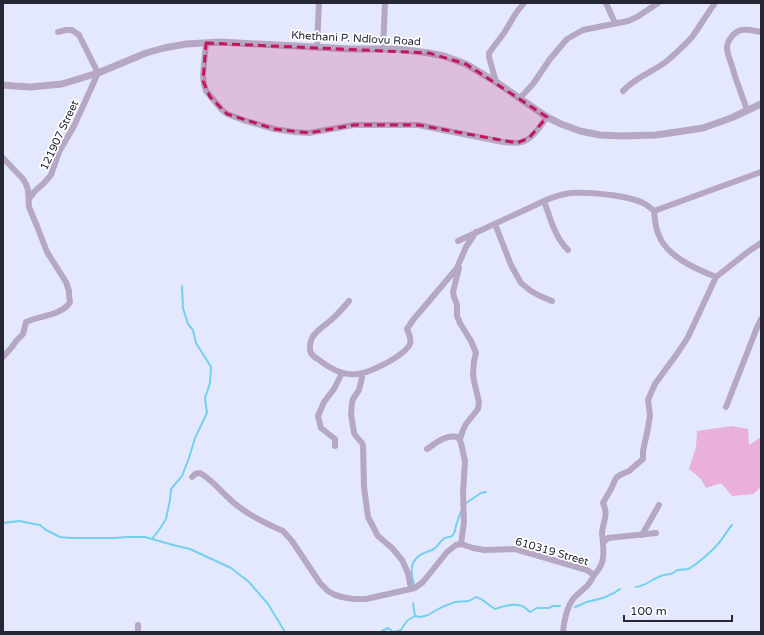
<svg xmlns="http://www.w3.org/2000/svg" width="764" height="635" font-family="'Varela Round',sans-serif">
<style>
.green{fill:#e9b0db}
.lines{fill:none;stroke-linecap:round;stroke-linejoin:round}
.stream{stroke:#74d1ed;stroke-width:2}
.minor{stroke:#b6a8c5;stroke-width:6}
.tertiary{stroke:#b6a8c5;stroke-width:7}
.marked{fill:#c2185b;fill-opacity:0.2;stroke:#c2185b;stroke-width:3;stroke-dasharray:8 5;stroke-linejoin:round}
.labels{text-anchor:middle;stroke-width:3.5;stroke-linejoin:round;paint-order:stroke}
.street-label{font-size:11px;fill:#252734;stroke:#fff}
</style>
<rect width="100%" height="100%" fill="#e4e8fd"/>
<!-- green -->
<path class="green" d="M732 426 748 429 749 445 761 437V487L753 494 732 496 721 483 706 488 701 479 689 469 696 447 697 431Z"/>
<g class="lines">
<!-- stream -->
<path class="stream" d="M466 503 481 493 486 492
M3 523 19 521 40 525 46 530 60 537 71 538H116L127 537H145L173 545 190 549 231 568 249 582 268 604 285 632
M152 539 159 530 166 519 170 500 171 489 182 476 189 458 195 438 207 413 205 398 210 383 211 367 196 343 193 330 188 324 183 308 182 286
M414 584C410 572 410 560 422 554 426 552 430 551 434 549 438 546 441 540 445 538 448 536 451 538 453 535 456 531 455 527 457 523 458 518 460 516 461 511
M636 587C646 586 652 579 661 576 665 574 670 575 673 573 677 571 674 571 678 570 681 569 685 570 688 569 695 566 711 552 717 545 723 539 726 532 732 525
M413 603 415 616
M575 607C579 606 583 603 587 602 599 599 610 597 620 589
M381 632 382 631 388 628 393 632
M394 632 401 630 404 625 408 620 415 616 421 617 428 615 442 607 455 602 469 601 476 597C484 599 488 605 495 609 503 606 514 603 522 606 525 607 527 610 530 612L537 608H549L553 606H560"/>
<!-- minor -->
<path class="minor" d="M606 3 615 23
M206 43 203 75 204 84 206 91 222 110 227 114 243 120 274 129 294 132 309 133 354 125H418L503 142C509 142 516 144 522 142 533 139 541 125 547 117
M317 47 319 3
M383 48 385 3
M496 82 489 57V53L504 33 516 13 524 3
M623 91C635 77 653 72 667 61 675 54 685 45 692 37 700 26 707 14 715 3
M520 98 533 84 550 59 567 39 583 30 628 21 637 17 658 3
M747 110C742 95 736 81 732 66 730 60 727 53 727 48 727 40 735 31 742 30 748 29 755 31 761 32
M3 158 23 179 26 184 28 190 29 207 37 226 47 252 66 282 69 291V295L70 302C63 315 39 316 26 322L23 334 16 341 12 347 3 357
M29 199 35 191 44 183 51 175 59 152 74 126 98 73 79 35 72 30H66L58 32
M544 201C550 217 555 238 568 250
M654 211 761 172
M654 211C655 219 655 226 658 233 665 256 696 269 716 277
M495 224 511 265 521 283 531 291 540 296 552 301
M458 241 544 201C553 197 561 194 571 193 588 192 629 195 645 204 648 206 651 208 654 211
M459 268 453 292 454 297 457 305V316L460 323 471 341 476 353 474 361 473 374 474 381 479 402 478 409 466 424 463 430 460 439
M349 301C344 307 338 314 332 319 326 325 316 330 312 338 310 342 309 349 311 353 313 356 315 358 318 359 329 368 342 376 357 374 370 373 404 356 410 344 412 339 409 334 407 329L413 320 457 268 466 247 476 232
M363 373 359 390 353 399 352 403 351 414 354 433C356 438 361 440 363 445L364 487 368 517 378 536 392 548 402 560 408 573 411 589
M726 407 756 330 761 319
M335 446V439L321 428 318 416 324 402 334 389 342 373
M427 449C436 443 446 434 458 437L461 443 465 461 463 493 464 522 461 544
M192 477 195 474 200 473C216 482 226 499 242 509 254 518 269 525 283 531L292 541 320 583 328 591 335 595 342 597 353 599H366L415 588 423 582 447 552 456 545 461 544 473 548 484 550 515 549 587 570 594 575C592 579 590 583 587 586 583 590 577 594 573 599 566 609 564 620 563 632
M642 535 659 505
M603 543 608 538 656 533
M594 575C604 565 604 556 603 543 603 540 602 536 602 533 603 520 609 517 603 503L611 489 616 478 620 475 629 471 643 459V451L648 428 650 415 648 400 651 393 655 384 679 351 688 337 716 277 749 251 761 243
M138 625V632"/>
<!-- tertiary -->
<path class="tertiary" d="M3 85 14 86 31 87 62 84 98 73 146 53 164 48 186 44 220 42 350 49H398L429 53 444 56 466 64 496 82 547 117 561 124 580 131 600 135 622 136 655 135 670 133 703 128 731 118 761 104"/>
</g>
<!-- marked area -->
<path class="marked" d="M206 43 429 53 466 64 547 117 529 138 517 143 418 125H354L309 133 274 129 227 114 210 97 203 81Z"/>
<g class="labels">
<!-- street labels -->
<g class="street-label">
<text transform="translate(356 38) rotate(3)" y="4">Khethani P. Ndlovu Road</text>
<text transform="translate(59 135) rotate(-65)" y="4">121907 Street</text>
<text transform="translate(552 551) rotate(16)" y="4">610319 Street</text>
</g>
</g>
<!-- border -->
<rect width="764" height="635" fill="none" stroke="#252734" stroke-width="8"/>
<!-- scale -->
<path d="M624 615v6h108v-6" fill="none" stroke="#252734" stroke-width="2"/>
<text x="630" y="615" font-size="12" fill="#252734" stroke="#ffffff" stroke-width="3" paint-order="stroke">100 m</text>
</svg>
